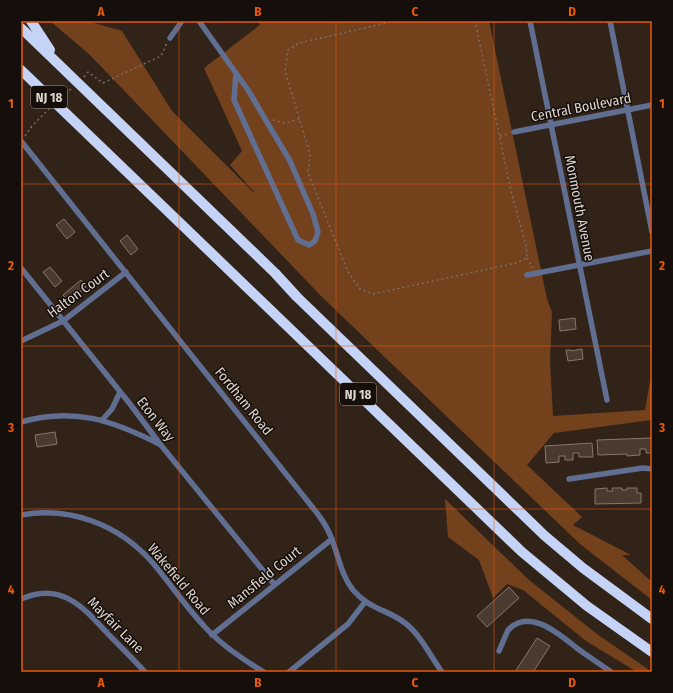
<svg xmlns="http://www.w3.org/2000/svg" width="673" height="693" font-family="'Fira Sans Condensed',sans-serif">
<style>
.green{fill:#74411d}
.building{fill:#4a3a2f;stroke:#89766b}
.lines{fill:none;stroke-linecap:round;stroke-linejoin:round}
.path{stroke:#7b6e66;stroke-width:1.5;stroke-dasharray:2 3;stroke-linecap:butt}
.street{stroke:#606e91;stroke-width:5.5}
.highway{stroke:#c4d3f6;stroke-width:10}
.grid{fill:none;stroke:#e8590c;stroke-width:1;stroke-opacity:0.55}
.labels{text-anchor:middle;stroke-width:3;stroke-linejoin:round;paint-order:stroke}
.shield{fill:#150e0a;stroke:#a29992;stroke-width:1}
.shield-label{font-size:13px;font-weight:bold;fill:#ded4cd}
.street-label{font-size:14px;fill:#ded4cd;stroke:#150e0a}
.neatline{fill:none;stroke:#e8590c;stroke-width:1.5}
.grid-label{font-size:13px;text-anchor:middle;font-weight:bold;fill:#e8590c}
</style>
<rect width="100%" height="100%" fill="#322319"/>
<!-- green -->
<path class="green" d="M50 21H87L122 31 172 111 253 192 255 193 230 165 242 151 204 68 260 25 258 21H489L547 299 552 312 550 361 553 416 645 410 650 381 652 382V420L554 433 527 465 582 517 573 525 631 555H622L652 582V600L580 544 323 298 89 54Z
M445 499 529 580 597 634 652 672H637L586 641 523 590 507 584 493 598 479 560 448 537Z"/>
<!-- building -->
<path class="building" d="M64 219 75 232 67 239 56 225Z
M127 235 138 249 131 255 120 241Z
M50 267 62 281 55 287 43 272Z
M81 280 86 287 68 302 63 295Z
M575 318 576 329 560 331 559 320Z
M582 349 583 359 568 361 566 350H571V351Z
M55 432 57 444 37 447 35 435Z
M652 438V453H646V449H640V455L627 456V454L598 455 597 440Z
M592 443 593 457H579V453H573V460H565V456H559V462L546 463 545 446Z
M607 488V491H613L612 488H622V490H627V488H637V493H641V503L595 504V489Z
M509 587 519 598 487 627 477 616Z
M537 638 550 646 533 672H515Z"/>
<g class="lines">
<!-- path -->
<path class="path" d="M395 21 299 43 288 50 285 71 310 154 308 173 348 272 360 289 373 294 516 263 527 258 526 245 511 191 475 21
M84 77 88 72 103 83 161 56 167 43
M62 97 71 89
M273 120 285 123 300 119
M25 136 32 126 49 109
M500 136 508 134
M527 258 533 268"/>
<!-- street -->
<path class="street" d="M199 21 248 90 290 161 313 214 318 232 315 241 309 245 298 240 234 100 236 73
M530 21 607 400
M610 21 652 232
M170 38 182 21
M514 132 652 105
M21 141 317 513C323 521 329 530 332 540 339 557 341 575 353 590 370 610 387 609 405 623 420 634 431 657 442 672
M21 268 130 404 160 444 274 584
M527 275 652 251
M21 341 63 321 126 272
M102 420 112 409 120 392
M21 422C73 407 112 420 159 444
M569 479 643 468 652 469
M21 515C71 506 119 525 152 562 170 583 185 606 204 626 221 645 242 659 264 672
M21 599C61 581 83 607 108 634 120 646 133 659 145 672
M212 635 332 539
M499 651 508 630C530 607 560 635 578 649 589 657 600 664 611 672
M289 672 348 624 365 602"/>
<!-- highway -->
<path class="highway" d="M31 21 50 50
M21 28 275 273 297 297 545 536 583 568 652 619
M21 70 522 552 587 606 652 652"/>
</g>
<!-- grid -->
<path class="grid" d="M179 21V672M336 21V672M494 21V672M21 184H652M21 346H652M21 509H652"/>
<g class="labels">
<!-- shield labels -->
<g class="shield">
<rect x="31" y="86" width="36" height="22" rx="3"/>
<rect x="340" y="383" width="36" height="22" rx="3"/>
</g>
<g class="shield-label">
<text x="49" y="102">NJ 18</text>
<text x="358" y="399">NJ 18</text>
</g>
<!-- street labels -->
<g class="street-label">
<text transform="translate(581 107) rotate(-11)" y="5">Central Boulevard</text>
<text transform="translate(580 208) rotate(79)" y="5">Monmouth Avenue</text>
<text transform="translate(78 293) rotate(-36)" y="5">Halton Court</text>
<text transform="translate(244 401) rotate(51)" y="5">Fordham Road</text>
<text transform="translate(156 419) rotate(52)" y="5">Eton Way</text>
<text transform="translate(264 577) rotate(-39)" y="5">Mansfield Court</text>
<text transform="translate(179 579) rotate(50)" y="5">Wakefield Road</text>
<text transform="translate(116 625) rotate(45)" y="5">Mayfair Lane</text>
</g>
</g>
<!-- border -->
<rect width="673" height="693" fill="none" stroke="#150e0a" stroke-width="44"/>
<rect x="22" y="22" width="629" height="649" class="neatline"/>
<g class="grid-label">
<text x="101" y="16">A</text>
<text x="258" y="16">B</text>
<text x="415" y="16">C</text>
<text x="572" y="16">D</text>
<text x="11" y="108">1</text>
<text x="662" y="108">1</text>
<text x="11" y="270">2</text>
<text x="662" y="270">2</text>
<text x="11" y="432">3</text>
<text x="662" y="432">3</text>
<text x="11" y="594">4</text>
<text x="662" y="594">4</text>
<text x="101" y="687">A</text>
<text x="258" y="687">B</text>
<text x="415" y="687">C</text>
<text x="572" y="687">D</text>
</g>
</svg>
